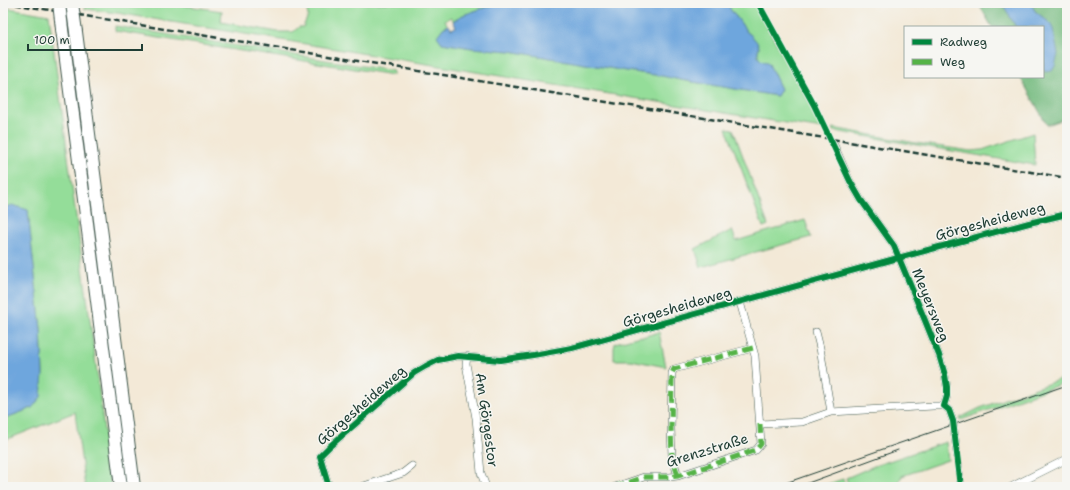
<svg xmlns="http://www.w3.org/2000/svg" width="1070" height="490" font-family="'Shantell Sans',sans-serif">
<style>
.green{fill:#94dd99;stroke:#5a8d66}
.forest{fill:#77bc81;stroke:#4b7c5a}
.water{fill:#6ea6dd;stroke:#467288}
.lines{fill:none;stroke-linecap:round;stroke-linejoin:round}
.street-casing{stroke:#3f574c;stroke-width:8}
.highway-casing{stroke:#3f574c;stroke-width:14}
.street{stroke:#fff;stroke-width:7}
.highway{stroke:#fff;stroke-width:12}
.tram{stroke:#1f3d34;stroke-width:1}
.rail{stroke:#1f3d34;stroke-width:2.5;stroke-dasharray:6 3;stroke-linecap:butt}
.highway-bridge-casing{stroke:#3f574c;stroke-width:14;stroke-linecap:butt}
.highway-bridge{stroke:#fff;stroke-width:12}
.quiet{stroke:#55b346;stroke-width:5;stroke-dasharray:10 5;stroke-linecap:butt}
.cycleway-casing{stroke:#f6f6f2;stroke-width:8}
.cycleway{stroke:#00873e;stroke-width:6}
.labels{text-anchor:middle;stroke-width:3;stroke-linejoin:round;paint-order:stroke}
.street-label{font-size:14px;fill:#1f3d34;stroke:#f6f6f2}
</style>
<rect width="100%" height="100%" fill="#f6f6f2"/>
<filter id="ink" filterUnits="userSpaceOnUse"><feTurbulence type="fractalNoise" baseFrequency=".025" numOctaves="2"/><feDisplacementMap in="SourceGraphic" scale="8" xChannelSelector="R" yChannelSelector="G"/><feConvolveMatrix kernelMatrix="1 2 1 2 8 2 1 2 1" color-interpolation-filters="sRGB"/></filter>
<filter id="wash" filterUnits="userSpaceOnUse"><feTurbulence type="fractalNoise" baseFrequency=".012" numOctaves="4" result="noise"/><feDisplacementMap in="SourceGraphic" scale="16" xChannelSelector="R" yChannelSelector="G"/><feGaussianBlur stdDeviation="0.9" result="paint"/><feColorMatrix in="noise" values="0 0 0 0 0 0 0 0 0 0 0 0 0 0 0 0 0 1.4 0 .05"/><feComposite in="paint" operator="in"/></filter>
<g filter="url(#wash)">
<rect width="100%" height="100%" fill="#f3e9d7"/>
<!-- green -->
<path class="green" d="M84 3H168L222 11 221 22 278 32H293L299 27H303L308 16 306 5V3H498L463 15 453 21 451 17 445 20 448 26 443 28 442 43 472 48 510 51 620 70 662 76 681 80 777 96 781 89 768 63C758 62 756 55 759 47L751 35 747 32 738 19 732 12 727 3H754L812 107 822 129 117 13 85 9Z
M3 7 49 15 96 365 111 487H85L75 412 3 441V419L32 408 43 374 41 329 32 250 28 211 12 206 3 208Z
M115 26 393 71V75L115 31Z
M726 128 733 129 768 225 763 227Z
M833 128 916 143 971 151 982 150 1033 133 1035 165 834 131Z
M805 220 811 237 701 267 695 249 732 230 736 241Z
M659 332 666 367 631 360H614V348L615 343 640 336 642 337Z
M1067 377V382L961 420 960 418 980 408Z
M946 442 948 460 902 476 898 483 888 487H849L846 478 874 466Z
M843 479 846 487H819Z"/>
<!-- forest -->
<path class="forest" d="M978 3H1002L1016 27H992Z
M1031 3H1066L1067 5V118L1047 125 1020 77H1043V70L1046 72 1050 23 1035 11Z"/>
<!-- water -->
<path class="water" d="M498 3H727L732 12 738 19 747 32 751 35 757 42 759 47C756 55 758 62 768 62L781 89 777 96 681 80 662 76 620 70 510 51 472 48 442 43 437 36 443 28 449 25 451 29 456 27 453 21 463 15Z
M1002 3H1031L1035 11 1050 23 1053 29 1058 54 1055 66 1052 71 1046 72 1043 70V27H1016Z
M12 205 28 210 32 250 41 329 43 374 41 397 32 408 3 419V208Z"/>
</g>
<g filter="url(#ink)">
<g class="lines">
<!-- street casing -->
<g class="street-casing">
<path id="street" d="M834 145 850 181 861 200 894 246 924 318 939 355 945 375 947 387V396L944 406 949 410 953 421 961 487
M816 332 820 348 831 412
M467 356 466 364 476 418 481 473 486 487
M760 424 802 422 831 412 933 406H944
M678 476 672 456 671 429 672 373 674 369 753 348
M329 487 320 456 330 446 414 373 426 366 438 360 458 356 500 360 533 355 572 348 898 258 1029 223 1067 214
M361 487 403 473 412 466
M615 487 644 477H670L678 476 756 450 761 444 755 356 740 302
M1011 487 1067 459"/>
</g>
<!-- highway casing -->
<g class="highway-casing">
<path id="highway" d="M62 29 121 487
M76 32 134 487"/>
</g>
<!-- street -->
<use href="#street" class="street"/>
<!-- highway -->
<use href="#highway" class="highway"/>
<!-- tram -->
<path class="tram" d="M774 487 1067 385
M797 487 898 450"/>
<!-- rail -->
<path class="rail" d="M7 3 1067 178"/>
<!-- highway-bridge casing -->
<g class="highway-bridge-casing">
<path id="highway-bridge" d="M59 3 62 29
M72 3 76 32"/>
</g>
<!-- highway-bridge -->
<use href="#highway-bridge" class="highway-bridge"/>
<!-- quiet -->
<path class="quiet" d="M678 476 672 456 671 429 672 373 674 369 753 348
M615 487 644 477H670L678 476 756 450 761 444 760 424"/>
<!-- cycleway casing -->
<g class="cycleway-casing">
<path id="cycleway" d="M758 3 814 105 850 181 861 200 894 246 924 318 939 355 945 375 947 387V396L944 406 949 410 953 421 961 487
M329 487 320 456 330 446 414 373 426 366 438 360 458 356 500 360 533 355 572 348 898 258 1029 223 1067 214"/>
</g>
<!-- cycleway -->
<use href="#cycleway" class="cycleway"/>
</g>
</g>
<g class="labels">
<!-- street labels -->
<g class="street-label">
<text transform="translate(990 221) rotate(-15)" y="5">Görgesheideweg</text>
<text transform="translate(931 305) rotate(68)" y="5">Meyersweg</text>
<text transform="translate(677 307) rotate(-16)" y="5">Görgesheideweg</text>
<text transform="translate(361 405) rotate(-41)" y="5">Görgesheideweg</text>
<text transform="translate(487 420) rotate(82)" y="5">Am Görgestor</text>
<text transform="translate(707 450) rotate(-17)" y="5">Grenzstraße</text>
</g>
</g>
<!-- margin -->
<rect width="1070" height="490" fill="none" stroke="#f6f6f2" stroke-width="16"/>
<!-- legend -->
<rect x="904" y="26" width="140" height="52" fill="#f6f6f2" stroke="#a0aca6"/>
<rect x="912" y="39" width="20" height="6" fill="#00873e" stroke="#a0aca6"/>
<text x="940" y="46" font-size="12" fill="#1f3d34">Radweg</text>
<rect x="912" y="59" width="20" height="6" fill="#55b346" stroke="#a0aca6"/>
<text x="940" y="66" font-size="12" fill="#1f3d34">Weg</text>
<!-- scale -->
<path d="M28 44v6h114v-6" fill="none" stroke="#1f3d34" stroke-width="2"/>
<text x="34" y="44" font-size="12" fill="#1f3d34" stroke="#f6f6f2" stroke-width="3" paint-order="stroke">100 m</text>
</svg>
